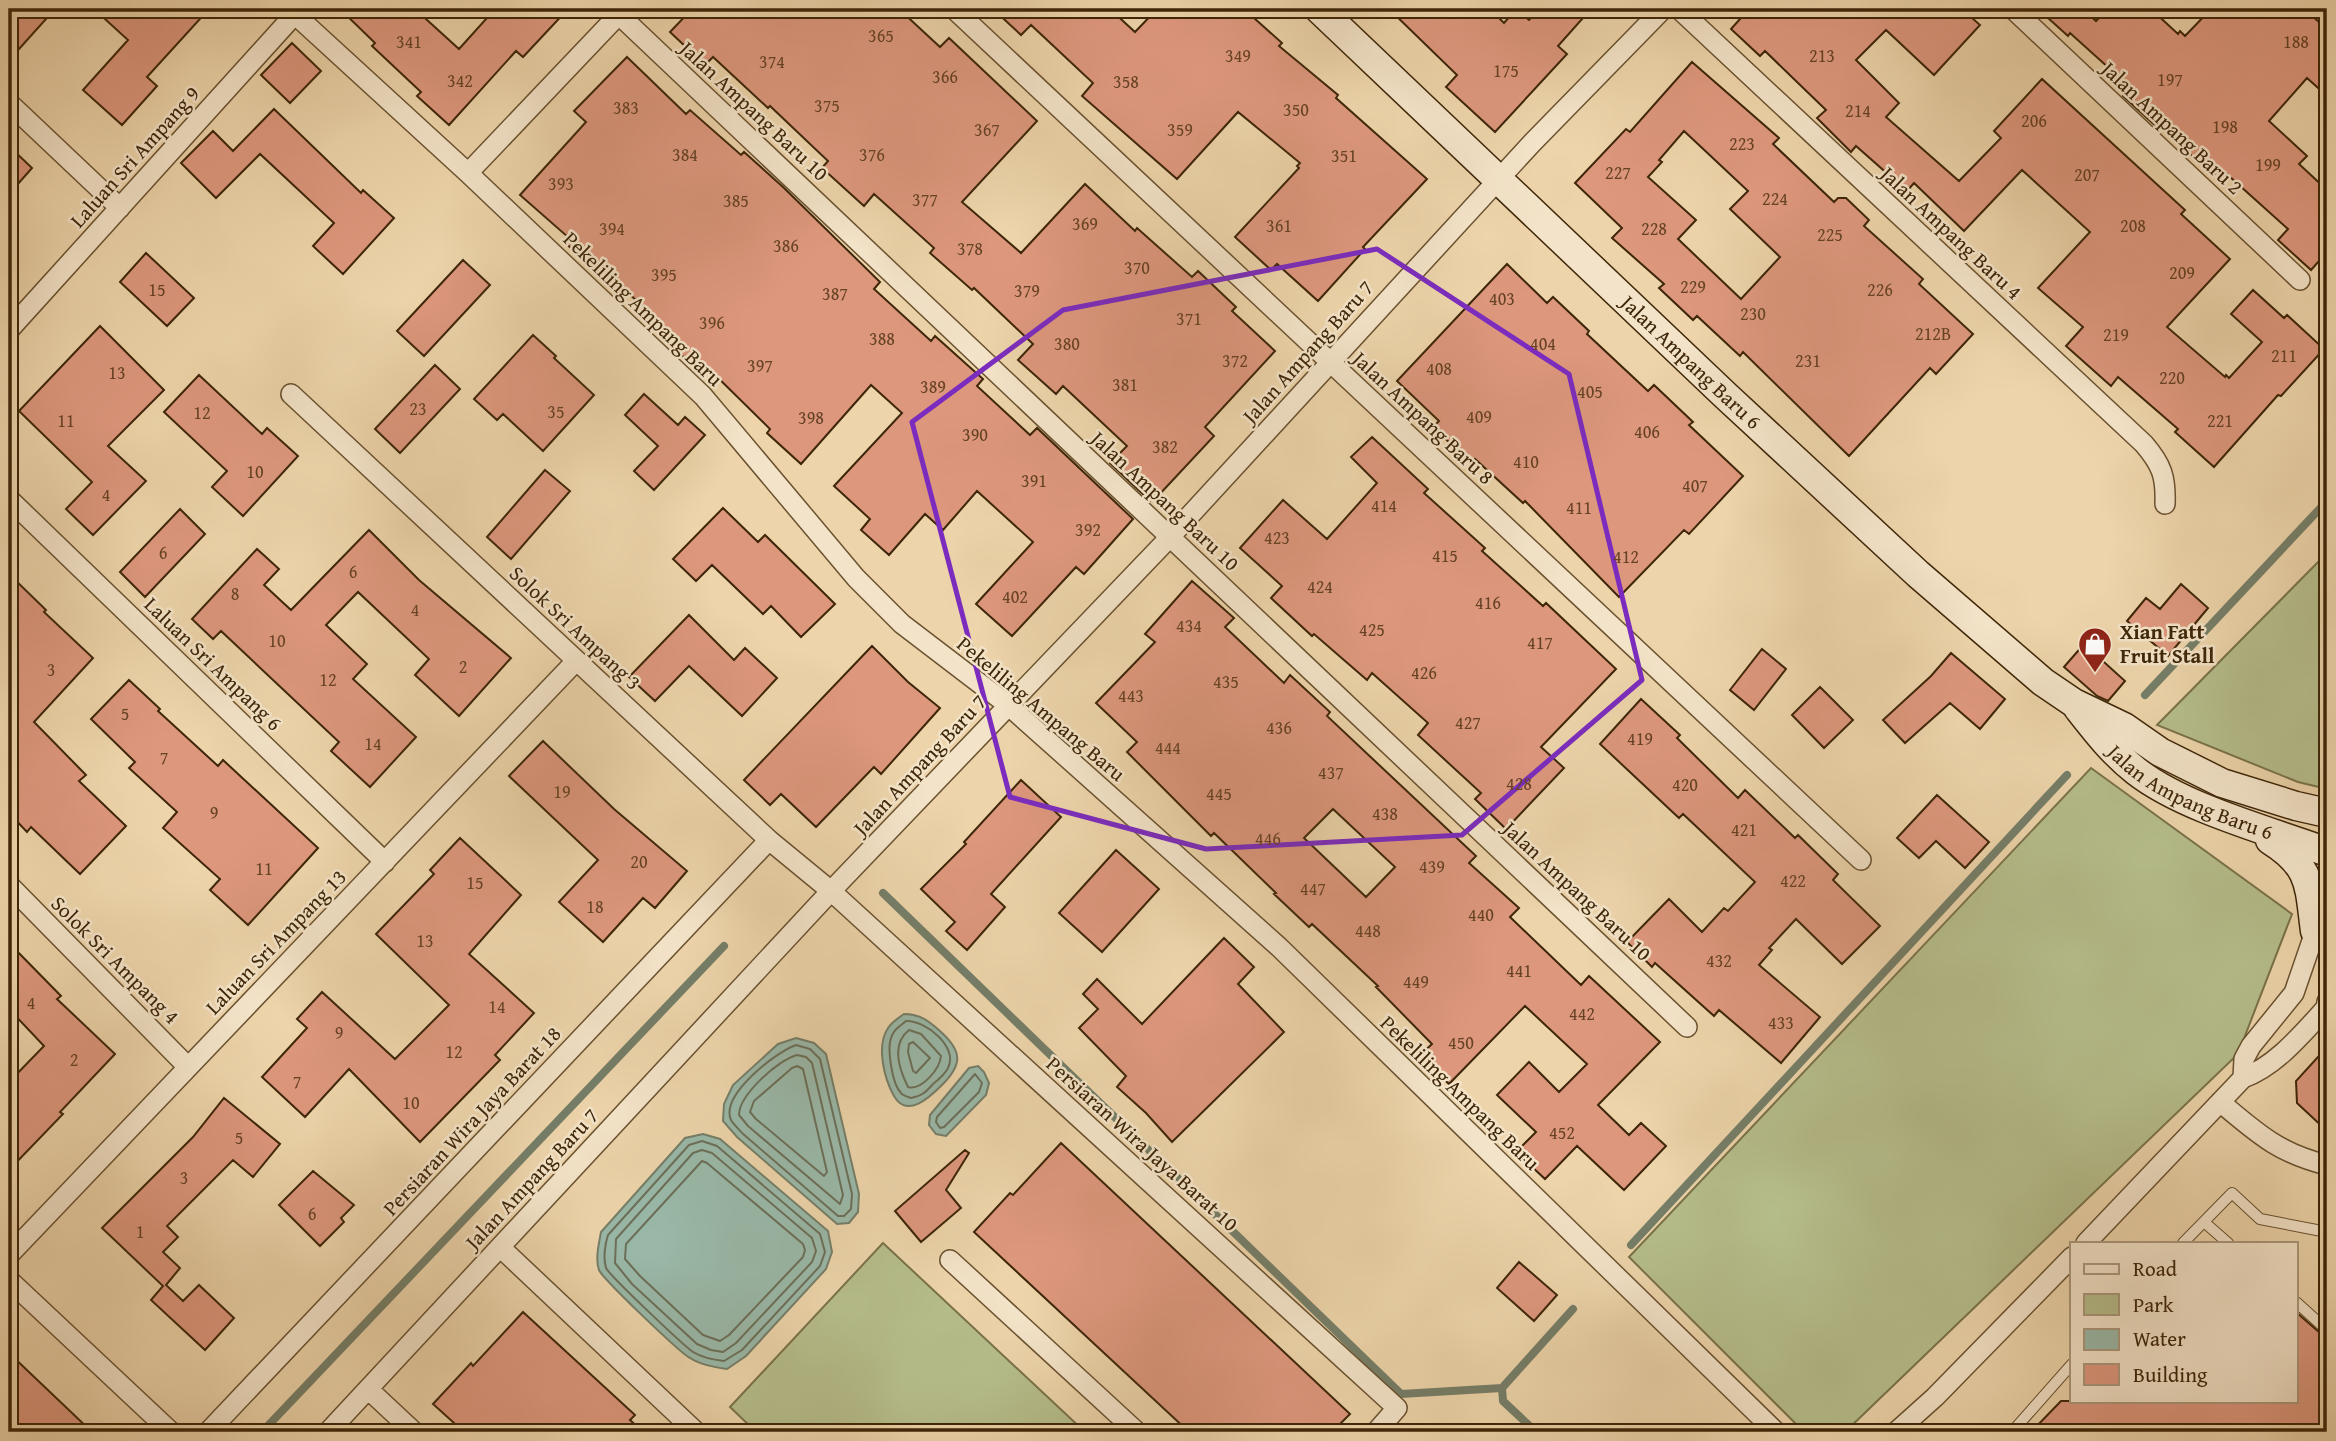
<svg xmlns="http://www.w3.org/2000/svg" width="2336" height="1441" font-family="'Gentium Book Plus',serif">
<style>
.green{fill:#b5bd8b;stroke:#7a724a;stroke-width:2}
.water{fill:#99b8a8;stroke:#757e68;stroke-width:2}
.lines{fill:none;stroke-linecap:round;stroke-linejoin:round}
.shore{stroke:#6c6f58;stroke-width:2}
.stream{stroke:#757e68;stroke-width:8}
.building{fill:#dd977d;stroke:#3e2608;stroke-width:2;fill-rule:evenodd}
.service-casing{stroke:#6a5230;stroke-width:12}
.minor-casing{stroke:#6a5230;stroke-width:22}
.secondary-casing{stroke:#3e2608;stroke-width:31}
.service{stroke:#f3e3c8;stroke-width:10}
.minor{stroke:#f3e3c8;stroke-width:19}
.secondary{stroke:#f3e3c8;stroke-width:28}
.marked{fill:none;stroke:#7b2cbf;stroke-width:5;stroke-linejoin:round}
.labels{text-anchor:middle;stroke-width:5;stroke-linejoin:round;paint-order:stroke}
.number-label{font-size:18px;fill:#664225}
.street-label{font-size:21px;fill:#3e2608;stroke:#f3e3c8}
.poi-label{font-size:21px;font-weight:bold;fill:#3e2608;stroke:#f3e3c8;text-anchor:start}
</style>
<rect width="100%" height="100%" fill="#edd4aa"/>
<filter id="stains"><feTurbulence type="fractalNoise" baseFrequency=".00286" numOctaves="4"/><feColorMatrix values="0 0 0 0 .2 0 0 0 0 .09 0 0 0 0 .02 0 0 0 .5 -.17"/></filter>
<radialGradient id="worn" r=".72"><stop offset=".6" stop-color="#630" stop-opacity="0"/><stop offset="1" stop-color="#630" stop-opacity=".3"/></radialGradient>
<!-- green -->
<path class="green" d="M2327 553V789L2298 782 2157 725Z
M2091 768 2292 914 2238 1054 1845 1432H1804L1629 1257Z
M883 1243 1085 1432H756L730 1407Z"/>
<!-- water -->
<path class="water" d="M904 1014C920 1014 929 1021 941 1032 963 1052 962 1065 942 1085 930 1097 907 1119 894 1096 884 1078 876 1046 888 1028 892 1022 898 1018 904 1014Z
M796 1038 814 1043 826 1054 859 1194 858 1212 849 1223 837 1224 737 1137 723 1121 724 1104 733 1085 778 1044Z
M978 1066 984 1072 989 1083 986 1095 946 1136 936 1134 929 1125 930 1115 969 1068Z
M703 1134 720 1139 828 1231 832 1252 826 1269 746 1356 727 1369C714 1367 701 1365 690 1358 679 1352 603 1279 599 1270 595 1259 599 1243 601 1232L685 1138Z"/>
<g class="lines">
<!-- shore -->
<path class="shore" d="M906 1021C925 1020 959 1047 948 1068 945 1074 938 1080 933 1084 926 1092 922 1096 911 1098 908 1097 902 1095 901 1093 892 1084 887 1049 891 1038 893 1030 900 1026 906 1021Z
M909 1030 921 1034 941 1056C940 1069 921 1091 908 1087 899 1069 891 1044 909 1030Z
M913 1042 930 1058 916 1073 913 1071 908 1052 909 1044Z
M796 1045 810 1049 820 1059 852 1194 851 1209 844 1216H838L742 1133C739 1129 733 1124 731 1120 720 1095 776 1052 796 1045Z
M797 1055 806 1057 812 1063 843 1195 840 1204 748 1126 739 1115C739 1095 778 1060 797 1055Z
M797 1066 803 1069 827 1172 824 1176 756 1119 750 1112 754 1101 792 1068Z
M975 1074 982 1083 979 1092 944 1127 940 1128 936 1122 937 1117Z
M702 1141 717 1146 820 1234 825 1252 820 1266 742 1350 724 1361C714 1360 703 1358 693 1352 683 1345 610 1276 606 1268 603 1258 605 1244 608 1235L689 1145Z
M702 1150 712 1153 812 1238 816 1251 812 1262 736 1343 723 1352 711 1350 697 1344 632 1284 615 1263 616 1239 693 1153Z
M702 1161 707 1163 803 1244 805 1250 803 1257 729 1335 720 1341 703 1335 640 1276 625 1259 626 1244Z"/>
<!-- stream -->
<path class="stream" d="M2145 695 2327 501
M883 893 1401 1394 1502 1388 1573 1309
M1631 1245 2067 775
M1502 1388 1503 1401 1536 1432
M262 1432 724 946"/>
</g>
<!-- building -->
<path class="building" d="M9 9H55L19 49 9 40Z
M94 9H209L147 77 157 86 122 125 83 90 128 40Z
M340 9H415L459 49 495 9H568L523 57 516 51 449 125 417 96 421 92 372 46 375 43Z
M692 9H899L940 47 949 38 1037 121 962 202 1021 253 1085 184 1135 231 1137 228 1192 277 1198 271 1236 307 1232 311 1275 351 1205 427 1214 436 1157 497 1155 495 1150 501 1110 463 1127 446 1063 386 1056 394 1018 360 1033 344 974 288 972 290 930 253 934 248 874 194 864 206 822 168 828 161 770 106 768 108 713 57 705 65 670 32Z
M993 9H1110L1135 32 1157 9H1244L1282 43 1279 46 1338 95 1336 98 1427 179 1363 247 1365 249 1318 301 1277 264 1271 270 1235 237 1299 168 1297 166 1300 163 1238 112 1177 179 1082 96 1093 83 1031 25 1021 35Z
M1389 9H1490L1504 23 1516 9 1529 20 1540 9H1591L1558 46 1567 54 1495 132 1446 87 1457 75Z
M1749 9H1962L1980 25 1934 75 1886 30 1856 60 1899 103 1886 117 1959 181 2001 138 1994 131 2042 79 2185 210 2181 214 2230 259 2167 327 2225 377 2226 375 2229 378 2262 342 2231 314 2253 290 2284 318 2287 315 2324 349 2281 396 2278 395 2214 467 2175 432 2178 429 2118 377 2111 386 2066 346 2083 327 2038 288 2090 232 2022 170 1964 231 1914 183 1907 191 1856 146 1851 152 1817 118 1826 110 1765 51 1760 56 1731 29Z
M2038 9H2083L2096 21 2108 9H2151L2178 34 2180 31 2185 36 2211 9H2304L2327 29V96L2307 78 2269 121 2307 156 2299 164 2327 190V252L2311 270 2278 240 2288 229 2220 168 2213 176 2162 127 2160 130 2123 96 2130 87 2070 33 2068 36Z
M292 43 321 71 290 103 261 75Z
M627 57 686 114 690 110 741 155 744 152 783 187 880 282 874 289 931 341 935 336 983 379 977 386 1030 435 1037 428 1133 519 1084 574 1076 567 1012 636 976 604 1033 542 977 491 943 530 925 514 889 555 861 530 870 519 834 486 902 413 871 385 801 464 767 433 770 429 706 366 700 372 665 340 671 333 608 274 605 277 564 242 568 237 520 195 586 122 574 111Z
M1692 62 1779 138 1773 144 1834 202 1838 198H1846L1869 220 1864 226 1923 279 1919 284 1973 334 1936 374 1930 368 1849 456 1743 352 1740 356 1697 316 1693 320 1659 288 1664 284 1612 238 1622 228 1575 183 1626 129 1630 132ZM1684 131 1748 191 1730 209 1780 257 1741 299 1678 239 1696 220 1648 177 1662 162 1659 160Z
M274 109 361 193 363 190 394 218 343 274 313 246 334 223 260 154 216 198 181 163 213 131 233 151Z
M9 146 32 168 9 194Z
M146 253 194 298 167 326 120 282Z
M463 260 490 285 424 356 397 331Z
M1507 264 1547 303 1553 297 1589 331 1587 334 1648 391 1654 385 1693 422 1689 425 1743 476 1689 534 1684 530 1619 597 1525 501 1523 503 1475 459 1471 463 1433 427 1439 421 1397 381Z
M100 326 164 390 108 446 146 481 93 535 66 509 92 482 19 411Z
M533 335 556 356 554 358 594 395 543 451 503 414 497 420 474 399Z
M435 365 460 389 400 453 375 429Z
M199 375 262 434 267 428 298 456 243 516 212 487 227 471 164 412Z
M644 394 678 425 685 417 705 435 654 490 634 471 658 446 625 415Z
M1372 437 1428 489 1424 493 1485 548 1482 551 1543 606 1546 603 1616 669 1541 747 1564 768 1506 829 1475 799 1481 793 1418 735 1428 723 1372 673 1367 680 1314 634 1312 636 1271 598 1282 586 1240 548 1283 500 1327 539 1377 483 1351 457Z
M545 470 570 491 511 559 487 537Z
M723 508 758 542 765 535 835 604 801 637 771 606 763 614 712 565 696 581 673 559Z
M180 509 205 534 145 597 120 572Z
M369 530 419 580 511 658 459 716 415 675 429 659 358 592 326 625 367 664 353 679 416 737 370 787 331 751 339 742 221 631 213 639 192 619 257 549 279 569 264 585 291 610Z
M9 574 46 610 44 612 93 658 34 722 86 775 79 781 126 826 80 874 31 827 27 832 9 813Z
M1192 581 1234 618 1225 627 1284 683 1290 675 1330 712 1327 716 1476 856 1469 863 1519 908 1510 917 1581 985 1589 976 1660 1042 1598 1105 1629 1135 1641 1123 1666 1146 1624 1190 1577 1146 1545 1179 1516 1152 1536 1132 1497 1095 1529 1062 1559 1092 1587 1064 1525 1006 1449 1084 1419 1056 1432 1044 1376 987 1378 986 1312 924 1309 927 1274 894 1276 893 1214 833 1211 836 1127 752 1137 742 1096 703 1155 642 1145 634ZM1333 809 1395 867 1366 897 1304 838Z
M2181 584 2208 608 2168 656 2127 621 2146 598 2160 609Z
M689 615 734 660 745 648 777 678 742 716 689 666 655 701 629 677Z
M2084 644 2125 681 2108 701 2097 696 2064 667Z
M872 646 908 682 940 708 881 774 874 767 816 827 781 794 770 805 744 780Z
M1762 649 1786 669 1754 710 1730 690Z
M1951 653 2005 699 1980 729 1950 703 1905 743 1883 720 1931 676Z
M129 680 160 709 158 711 218 766 223 760 318 848 248 925 210 890 220 879 163 828 177 812 129 768 135 762 91 719Z
M1820 687 1853 720 1824 748 1792 715Z
M1641 699 1680 735 1677 738 1738 798 1745 790 1795 838 1798 835 1838 874 1833 880 1880 926 1842 964 1796 919 1769 948 1772 950 1759 965 1820 1017 1781 1063 1719 1010 1714 1016 1655 963 1652 967 1627 942 1669 899 1702 932 1724 908 1728 911 1755 882 1683 814 1679 818 1600 744Z
M543 741 614 809 687 871 655 908 643 898 603 942 559 902 598 860 509 776Z
M1021 780 1061 817 991 894 1005 907 967 950 946 931 955 922 921 889 966 844 964 842Z
M1937 795 1989 842 1965 868 1936 841 1919 858 1897 838Z
M460 838 521 895 469 954 534 1013 495 1055 500 1060 420 1142 349 1069 305 1117 262 1077 307 1028 297 1019 322 992 395 1059 449 1005 376 934 434 874 430 870Z
M1116 850 1159 889 1102 952 1059 913Z
M1224 938 1254 967 1238 984 1284 1032 1172 1142 1146 1113 1117 1087 1126 1076 1079 1028 1098 1009 1083 994 1097 979 1142 1024Z
M9 943 61 996 57 999 115 1054 60 1112 63 1114 9 1170V1082L44 1046 9 1009Z
M2327 1047V1131L2297 1103 2296 1081Z
M224 1098 280 1144 253 1177 233 1160 167 1226 178 1237 163 1252 180 1268 166 1285 183 1301 199 1285 234 1318 205 1350 151 1300 163 1286 102 1228 193 1137Z
M1061 1143 1350 1414 1332 1432H1189L974 1232 1010 1193 1013 1195Z
M965 1150 969 1153 946 1190 961 1208 921 1242 895 1211Z
M313 1171 354 1205 341 1218 344 1222 320 1246 279 1205Z
M1519 1262 1557 1295 1534 1321 1497 1288Z
M523 1312 635 1415 630 1420 643 1432H464L433 1404 471 1363 473 1366Z
M2296 1312 2327 1339V1432H2031L2061 1401H2296Z
M9 1353 92 1432H9Z"/>
<g class="lines">
<!-- service casing -->
<g class="service-casing">
<path id="service" d="M2204 1222 2228 1243
M2183 1243 2232 1193 2260 1219 2327 1232
M2296 1302 2327 1330
M2012 1432 2072 1364"/>
</g>
<!-- minor casing -->
<g class="minor-casing">
<path id="minor" d="M289 9 468 173 703 396 856 578 902 624 1008 705 1279 947 1776 1432
M613 9 1687 1027
M954 9 1861 860
M1679 9 2144 444C2162 465 2166 477 2165 504
M2013 9 2300 280
M9 103 120 208
M468 173 624 9
M9 330 295 14
M291 394 769 840 831 891 1397 1408 1376 1432
M9 499 385 862
M9 885 188 1067
M2243 1078 2244 1059 2251 1046 2294 993 2327 897
M2220 1102C2257 1133 2278 1153 2327 1165
M2086 1243 2243 1078C2276 1066 2302 1034 2326 1008L2327 1002
M500 1247 696 1432
M9 1255 576 661
M950 1260 1137 1432
M9 1280 171 1432
M368 1389 414 1432
M208 1432 769 840
M328 1432 831 891 1170 537 1533 142 1663 9
M1896 1432 1935 1397 2072 1257"/>
</g>
<!-- secondary casing -->
<g class="secondary-casing">
<g id="secondary">
<path id="s1" d="M1319 9 1725 395 1918 574 2043 682 2074 703 2124 727 2160 752 2222 783 2296 806 2327 813"/>
<path id="s2" d="M2078 708C2096 731 2113 753 2136 771 2183 808 2270 831 2327 852"/>
<path d="M2270 840C2312 866 2309 886 2315 931"/>
</g>
</g>
<!-- service -->
<use href="#service" class="service"/>
<!-- minor -->
<use href="#minor" class="minor"/>
<!-- secondary -->
<use href="#secondary" class="secondary"/>
</g>
<!-- marked area -->
<path class="marked" d="M1377 249 1569 374 1642 680 1462 835 1206 849 1010 797 912 422 1063 310Z"/>
<!-- icons -->
<defs>
<g id="shop-pin" transform="scale(1.75)"><path d="M0 17L-7.5 6A9.5 9.5 0 1 1 7.5 6Z" fill="#8f2418" stroke="#f3e3c8"/><path d="M-5-2.5h2.3a2.7 3.5 0 0 1 5.4 0H5L5.5 6h-11ZM-1.5-2.5h3a1.5 2.3 0 0 0-3 0Z" fill="#fff"/></g>
</defs>
<g fill-rule="evenodd">
<use href="#shop-pin" x="2095" y="644"/>
</g>
<g class="labels">
<!-- number labels -->
<g class="number-label">
<text x="881" y="42">365</text>
<text x="409" y="48">341</text>
<text x="2296" y="48">188</text>
<text x="1238" y="62">349</text>
<text x="1822" y="62">213</text>
<text x="772" y="68">374</text>
<text x="1506" y="77">175</text>
<text x="945" y="83">366</text>
<text x="2170" y="86">197</text>
<text x="460" y="87">342</text>
<text x="1126" y="88">358</text>
<text x="827" y="112">375</text>
<text x="626" y="114">383</text>
<text x="1296" y="116">350</text>
<text x="1858" y="117">214</text>
<text x="2034" y="127">206</text>
<text x="2225" y="133">198</text>
<text x="987" y="136">367</text>
<text x="1180" y="136">359</text>
<text x="1742" y="150">223</text>
<text x="685" y="161">384</text>
<text x="872" y="161">376</text>
<text x="1344" y="162">351</text>
<text x="2268" y="171">199</text>
<text x="1618" y="179">227</text>
<text x="2087" y="181">207</text>
<text x="561" y="190">393</text>
<text x="1775" y="205">224</text>
<text x="925" y="206">377</text>
<text x="736" y="207">385</text>
<text x="1085" y="230">369</text>
<text x="1279" y="232">361</text>
<text x="2133" y="232">208</text>
<text x="612" y="235">394</text>
<text x="1654" y="235">228</text>
<text x="1830" y="241">225</text>
<text x="786" y="252">386</text>
<text x="970" y="255">378</text>
<text x="1137" y="274">370</text>
<text x="2182" y="279">209</text>
<text x="664" y="281">395</text>
<text x="1693" y="293">229</text>
<text x="157" y="296">15</text>
<text x="1880" y="296">226</text>
<text x="1027" y="297">379</text>
<text x="835" y="300">387</text>
<text x="1502" y="305">403</text>
<text x="1753" y="320">230</text>
<text x="1189" y="325">371</text>
<text x="712" y="329">396</text>
<text x="1933" y="340">212B</text>
<text x="2116" y="341">219</text>
<text x="882" y="345">388</text>
<text x="1067" y="350">380</text>
<text x="1543" y="350">404</text>
<text x="2284" y="362">211</text>
<text x="1235" y="367">372</text>
<text x="1808" y="367">231</text>
<text x="760" y="372">397</text>
<text x="1439" y="375">408</text>
<text x="117" y="379">13</text>
<text x="2172" y="384">220</text>
<text x="1125" y="391">381</text>
<text x="933" y="393">389</text>
<text x="1590" y="398">405</text>
<text x="418" y="415">23</text>
<text x="556" y="418">35</text>
<text x="202" y="419">12</text>
<text x="1479" y="423">409</text>
<text x="811" y="424">398</text>
<text x="66" y="427">11</text>
<text x="2220" y="427">221</text>
<text x="1647" y="438">406</text>
<text x="975" y="441">390</text>
<text x="1165" y="453">382</text>
<text x="1526" y="468">410</text>
<text x="255" y="478">10</text>
<text x="1034" y="487">391</text>
<text x="1695" y="492">407</text>
<text x="106" y="501">4</text>
<text x="1384" y="512">414</text>
<text x="1579" y="514">411</text>
<text x="1088" y="536">392</text>
<text x="1277" y="544">423</text>
<text x="163" y="559">6</text>
<text x="1445" y="562">415</text>
<text x="1626" y="563">412</text>
<text x="353" y="578">6</text>
<text x="1320" y="593">424</text>
<text x="235" y="600">8</text>
<text x="1015" y="603">402</text>
<text x="1488" y="609">416</text>
<text x="415" y="616">4</text>
<text x="1189" y="632">434</text>
<text x="1372" y="636">425</text>
<text x="277" y="647">10</text>
<text x="1540" y="649">417</text>
<text x="463" y="673">2</text>
<text x="51" y="676">3</text>
<text x="1424" y="679">426</text>
<text x="328" y="686">12</text>
<text x="1226" y="688">435</text>
<text x="1131" y="702">443</text>
<text x="125" y="720">5</text>
<text x="1468" y="729">427</text>
<text x="1279" y="734">436</text>
<text x="1640" y="745">419</text>
<text x="373" y="750">14</text>
<text x="1168" y="754">444</text>
<text x="164" y="764">7</text>
<text x="1331" y="779">437</text>
<text x="1519" y="790">428</text>
<text x="1685" y="791">420</text>
<text x="562" y="798">19</text>
<text x="1219" y="800">445</text>
<text x="214" y="819">9</text>
<text x="1385" y="820">438</text>
<text x="1744" y="836">421</text>
<text x="1268" y="845">446</text>
<text x="639" y="868">20</text>
<text x="1432" y="873">439</text>
<text x="264" y="875">11</text>
<text x="1793" y="887">422</text>
<text x="475" y="889">15</text>
<text x="1313" y="895">447</text>
<text x="595" y="913">18</text>
<text x="1481" y="921">440</text>
<text x="1368" y="937">448</text>
<text x="425" y="947">13</text>
<text x="1719" y="967">432</text>
<text x="1519" y="977">441</text>
<text x="1416" y="988">449</text>
<text x="31" y="1009">4</text>
<text x="497" y="1013">14</text>
<text x="1582" y="1020">442</text>
<text x="1781" y="1029">433</text>
<text x="339" y="1039">9</text>
<text x="1461" y="1049">450</text>
<text x="454" y="1058">12</text>
<text x="74" y="1066">2</text>
<text x="297" y="1088">7</text>
<text x="411" y="1109">10</text>
<text x="1562" y="1139">452</text>
<text x="239" y="1144">5</text>
<text x="184" y="1184">3</text>
<text x="312" y="1220">6</text>
<text x="140" y="1238">1</text>
</g>
<!-- street labels -->
<g class="street-label">
<text transform="translate(754 111) rotate(43)" y="7">Jalan Ampang Baru 10</text>
<text transform="translate(2172 128) rotate(43)" y="7">Jalan Ampang Baru 2</text>
<text transform="translate(135 157) rotate(-48)" y="7">Laluan Sri Ampang 9</text>
<text transform="translate(1951 233) rotate(43)" y="7">Jalan Ampang Baru 4</text>
<text transform="translate(643 309) rotate(44)" y="7">Pekeliling Ampang Baru</text>
<text transform="translate(1308 352) rotate(-48)" y="7">Jalan Ampang Baru 7</text>
<text dy="7" stroke="none"><textPath href="#s1" startOffset="513">Jalan Ampang Baru 6</textPath></text>
<text transform="translate(1423 418) rotate(43)" y="7">Jalan Ampang Baru 8</text>
<text transform="translate(1165 501) rotate(43)" y="7">Jalan Ampang Baru 10</text>
<text transform="translate(575 628) rotate(43)" y="7">Solok Sri Ampang 3</text>
<text transform="translate(213 664) rotate(44)" y="7">Laluan Sri Ampang 6</text>
<text transform="translate(1041 709) rotate(40)" y="7">Pekeliling Ampang Baru</text>
<text transform="translate(920 765) rotate(-47)" y="7">Jalan Ampang Baru 7</text>
<text dy="7" stroke="none"><textPath href="#s2" startOffset="144">Jalan Ampang Baru 6</textPath></text>
<text transform="translate(1577 891) rotate(43)" y="7">Jalan Ampang Baru 10</text>
<text transform="translate(276 942) rotate(-46)" y="7">Laluan Sri Ampang 13</text>
<text transform="translate(115 960) rotate(45)" y="7">Solok Sri Ampang 4</text>
<text transform="translate(1460 1093) rotate(44)" y="7">Pekeliling Ampang Baru</text>
<text transform="translate(472 1121) rotate(-47)" y="7">Persiaran Wira Jaya Barat 18</text>
<text transform="translate(1142 1144) rotate(42)" y="7">Persiaran Wira Jaya Barat 10</text>
<text transform="translate(532 1179) rotate(-47)" y="7">Jalan Ampang Baru 7</text>
</g>
<!-- poi labels -->
<g class="poi-label">
<text x="2120" y="639">Xian Fatt<tspan x="2120" dy="24">Fruit Stall</tspan></text>
</g>
</g>
<!-- margin -->
<rect width="2336" height="1441" fill="none" stroke="#edd4aa" stroke-width="35"/>
<rect x="10" y="10" width="2315" height="1420" fill="none" stroke="#3e2608" stroke-width="3.5"/>
<rect x="18" y="18" width="2301" height="1406" fill="none" stroke="#3e2608" stroke-width="2"/>
<!-- legend -->
<rect x="2070" y="1242" width="228" height="161" fill="#f3e3c8" stroke="#ab977b" stroke-width="2"/>
<rect x="2084" y="1264" width="35" height="10" fill="#f3e3c8" stroke="#ab977b" stroke-width="2"/>
<text x="2133" y="1276" font-size="21" fill="#3e2608">Road</text>
<rect x="2084" y="1294" width="35" height="21" fill="#b5bd8b" stroke="#ab977b" stroke-width="2"/>
<text x="2133" y="1312" font-size="21" fill="#3e2608">Park</text>
<rect x="2084" y="1329" width="35" height="21" fill="#99b8a8" stroke="#ab977b" stroke-width="2"/>
<text x="2133" y="1346" font-size="21" fill="#3e2608">Water</text>
<rect x="2084" y="1364" width="35" height="21" fill="#dd977d" stroke="#ab977b" stroke-width="2"/>
<text x="2133" y="1382" font-size="21" fill="#3e2608">Building</text>
<rect width="100%" height="100%" filter="url(#stains)"/>
<rect width="100%" height="100%" fill="url(#worn)"/>
</svg>
